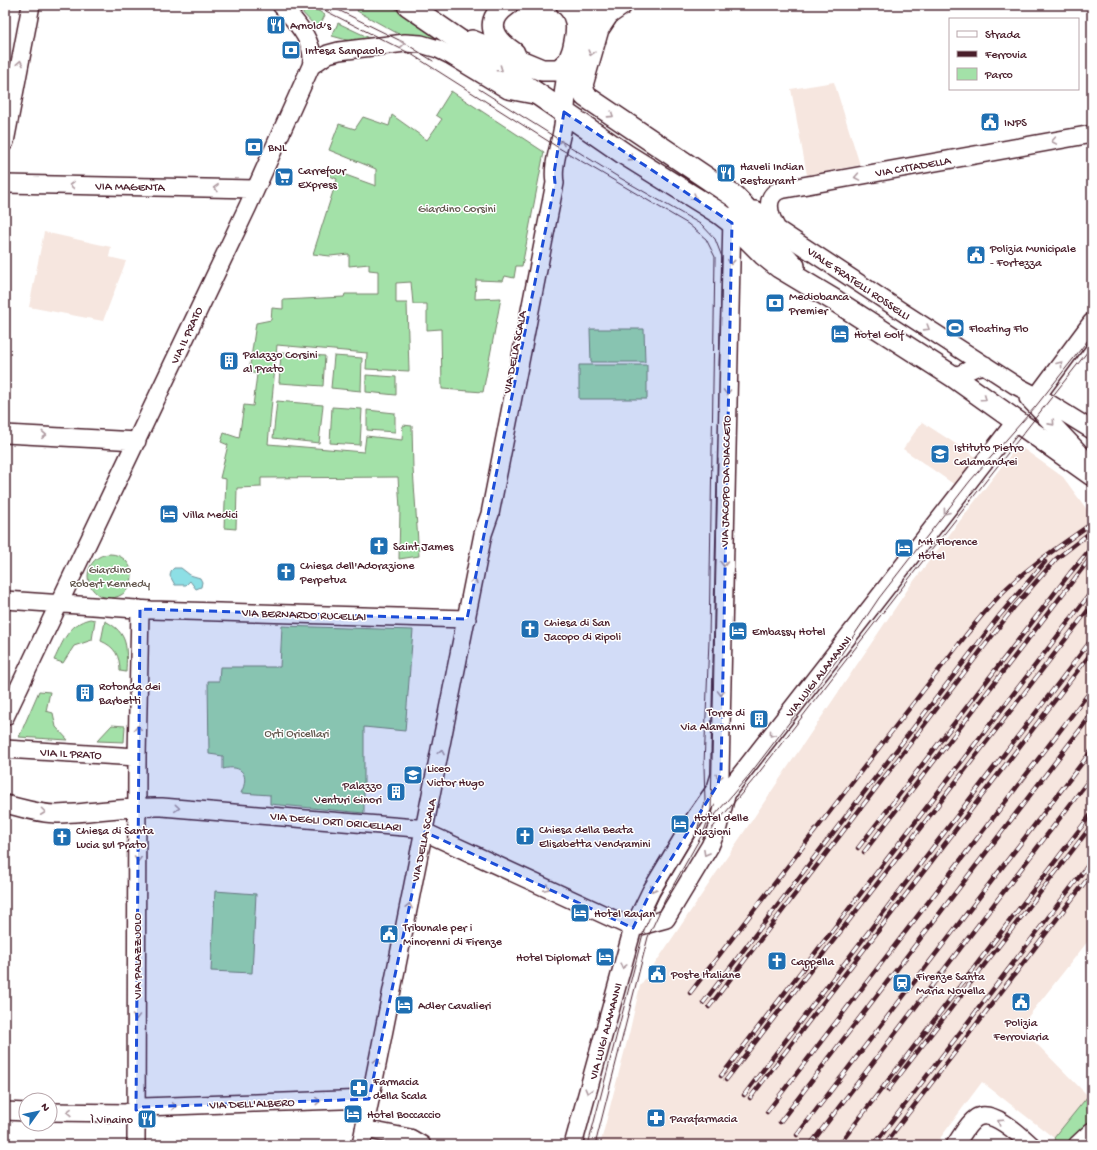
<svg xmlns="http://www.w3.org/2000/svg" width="1097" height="1150" font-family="'Gochi Hand',sans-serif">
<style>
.built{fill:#f6e6df}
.green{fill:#a3e1a8;stroke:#76806a}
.water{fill:#8ddfe5;stroke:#72929b}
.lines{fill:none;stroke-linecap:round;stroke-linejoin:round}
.minor-casing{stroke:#4a1f2b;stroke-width:20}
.major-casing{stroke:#4a1f2b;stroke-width:24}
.minor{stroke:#fff;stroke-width:17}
.major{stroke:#fff;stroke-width:21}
.tram{stroke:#4a1f2b;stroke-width:1}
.rail-casing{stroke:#4a1f2b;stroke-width:4.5}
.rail{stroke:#fff;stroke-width:3;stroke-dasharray:9;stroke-linecap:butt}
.oneway{stroke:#ae9aa0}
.marked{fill:#1d4ed8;fill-opacity:0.2;stroke:#1d4ed8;stroke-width:3;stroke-dasharray:8 5;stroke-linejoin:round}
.labels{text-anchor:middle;stroke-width:3;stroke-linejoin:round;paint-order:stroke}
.poi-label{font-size:12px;fill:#4a1f2b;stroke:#fff;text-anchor:start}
.street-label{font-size:12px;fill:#4a1f2b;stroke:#fff}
.park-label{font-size:12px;fill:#655950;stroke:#fff}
</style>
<rect width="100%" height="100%" fill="#fff"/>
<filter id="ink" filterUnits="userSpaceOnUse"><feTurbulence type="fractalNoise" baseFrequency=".025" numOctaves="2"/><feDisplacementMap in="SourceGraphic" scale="8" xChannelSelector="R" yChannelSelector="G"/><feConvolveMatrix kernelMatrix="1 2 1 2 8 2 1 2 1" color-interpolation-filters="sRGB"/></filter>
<g filter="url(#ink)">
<!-- built -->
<path class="built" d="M834 82 860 165 807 175 791 89Z
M44 232 111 247 109 257 126 261 103 321 29 307Z
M922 422 976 457 955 485 903 449Z
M1018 445 1063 477 1088 511 1092 509V936L1020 1027 1092 1100V1123L1067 1145H1060L1054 1138 982 1082 935 1145H600L629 1034 640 986 910 586Z"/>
<!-- green -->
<path class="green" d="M295 5H309L325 15 318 29Z
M360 5H391L412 22 472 61 404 37 357 11Z
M338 23 374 40 354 42 332 36Z
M451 91 544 152 522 266H516L514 278 505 276 503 281 476 280 475 299 501 298 483 392 442 389 441 329 427 330V304H413L411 282 396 283V303H407L409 371 366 369 367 353 277 345 268 444 364 452 366 436 402 440 403 425 412 426 413 469 419 556 399 559 400 509 398 477 261 478V487L237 488 236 529 224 528 226 479 220 478 228 445 221 442 224 433 239 438 244 405 253 406 257 374 249 372 256 323 271 320 272 308 283 309V300L344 297 345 294H378V271L369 270V264L349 266V254L330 256 313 254 337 179 330 176 332 170 376 186V169L329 150 339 124 355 129 363 117 389 126 392 115 427 140 442 119 436 115Z
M590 329H644L645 362H591Z
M281 353 325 356 323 386 279 383Z
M334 356 362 358 361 391 331 388Z
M579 365H647V399H579Z
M366 375 396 377V395L366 392Z
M277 401 323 405 319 443 273 438Z
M332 407 362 409 360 445 330 443Z
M367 410 395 413V432L367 430Z
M88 576a22 22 0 1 1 44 0a22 22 0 1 1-44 0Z
M90 619 95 620 92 640 74 646 63 663 54 660C63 642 68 624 90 619Z
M105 621C129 633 127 648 126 672L120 671C120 656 115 647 101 641Z
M282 626 413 630 405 731 364 727V813L270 804V795L241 793C250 775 242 764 223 769V756L209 754 208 681H219L220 667H280Z
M39 691 50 692 46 711 53 713 56 727 68 740 19 737Z
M112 725 125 726 124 742 97 741Z
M215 891 256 894 252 973 211 971Z
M1088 1096 1092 1100V1123L1067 1145H1060L1054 1138Z"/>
<!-- water -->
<path class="water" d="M174 568H181L190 575 200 578 202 582 201 587 196 589 190 581 186 585H175L170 576 171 571Z"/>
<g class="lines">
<!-- minor casing -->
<g class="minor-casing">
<path id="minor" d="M311 66 328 54 339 51 405 43 421 44 438 49 450 55 508 90 539 96
M5 142 31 5
M5 184 255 189
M755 210 777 229 904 313 1015 385 1042 399 1092 430
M776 227C769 215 764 196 780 190L1092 134
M954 377 976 367 985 365
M1037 396 1092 322
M1028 398 1092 466
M5 434 137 441
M5 600 151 610 467 619
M5 717 248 206 311 66C317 43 295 21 281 5
M5 749 137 757
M5 804C22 808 39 814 57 814 92 813 127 806 162 807L416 828 633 928
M633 928 666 919 710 846 718 827 727 792 1016 421
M5 1111 26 1112
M50 1112 126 1113 143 1107 369 1099
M364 1129 410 1138 422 1145
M136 1145 137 757 140 609
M361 1145 483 534 490 514 555 183C551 159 565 136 564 112
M573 1145 633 928 651 891 693 821 716 788 720 775 732 216
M955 1145C961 1137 967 1124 976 1118 992 1108 1020 1135 1031 1145
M1077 1145 1092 1131"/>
</g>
<!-- major casing -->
<g class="major-casing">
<path id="major" d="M408 5 626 155 719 213 732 223 764 255 779 267 834 300 954 377 1092 475
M507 5C483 22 494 40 514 53
M621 5 608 14 598 29 582 85 585 96 735 197C757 218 772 245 794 266
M472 41 542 70H559L569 61 590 5
M564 112C564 95 567 80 570 63 574 43 584 22 567 5"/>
</g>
<!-- minor -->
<use href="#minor" class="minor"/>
<!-- major -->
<use href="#major" class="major"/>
<!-- tram -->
<path class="tram" d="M314 5 411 54 559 148 688 224 706 239 715 257 709 640 704 765 705 802 697 831 659 897 644 930 588 1145
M328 5 405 43 433 61
M479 89 615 175 702 225 715 239 722 257 719 367
M709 822 750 774 840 656 879 598 970 481 1036 406 1092 335
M703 839 754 779 908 580 1092 346
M595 1145 648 937 665 900 704 831 711 812 718 459
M1090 1145 1092 1143"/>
<!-- rail casing -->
<g class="rail-casing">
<path id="rail" d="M858 848 1070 573 1092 547
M864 852 1092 556
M690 993 959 644C974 625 989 605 1007 588 1033 563 1063 544 1092 523
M703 1003 999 616 1045 562
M709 1007 1015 606 1056 559 1092 531
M721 1076 1092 591
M726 1080 1092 605
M888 1090 1092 825
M744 1095 1092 639
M750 1098 1092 652
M767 1112 1092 689
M780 1122 1092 714
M797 1135 1092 750
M810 1145 1092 776
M839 1145 1092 813
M874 1145 1092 860
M884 1145 1092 873"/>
</g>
<!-- rail -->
<use href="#rail" class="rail"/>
</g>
<!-- one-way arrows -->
<defs><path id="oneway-chevron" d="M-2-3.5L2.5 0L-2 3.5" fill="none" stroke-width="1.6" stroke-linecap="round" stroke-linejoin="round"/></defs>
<g class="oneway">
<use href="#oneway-chevron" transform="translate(402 44) rotate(-5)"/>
<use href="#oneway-chevron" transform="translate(591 53) rotate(106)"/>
<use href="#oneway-chevron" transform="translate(20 63) rotate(-79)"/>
<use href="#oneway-chevron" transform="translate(500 69) rotate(35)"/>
<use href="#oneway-chevron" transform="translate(611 115) rotate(33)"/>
<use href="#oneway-chevron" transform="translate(1054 141) rotate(170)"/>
<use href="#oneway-chevron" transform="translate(561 143) rotate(-78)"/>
<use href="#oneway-chevron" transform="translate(631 158) rotate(33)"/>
<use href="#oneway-chevron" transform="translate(857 177) rotate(170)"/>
<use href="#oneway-chevron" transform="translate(72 185) rotate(-179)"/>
<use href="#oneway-chevron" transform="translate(216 188) rotate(-179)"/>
<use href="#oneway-chevron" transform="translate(694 197) rotate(31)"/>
<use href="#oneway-chevron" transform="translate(731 262) rotate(96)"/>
<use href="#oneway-chevron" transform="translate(927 328) rotate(32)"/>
<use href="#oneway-chevron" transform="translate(1060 364) rotate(-53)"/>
<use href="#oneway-chevron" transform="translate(727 392) rotate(91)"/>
<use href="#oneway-chevron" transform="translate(984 398) rotate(35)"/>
<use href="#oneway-chevron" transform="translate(1052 423) rotate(48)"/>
<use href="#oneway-chevron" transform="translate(44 435) rotate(3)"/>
<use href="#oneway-chevron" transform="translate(946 512) rotate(127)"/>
<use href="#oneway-chevron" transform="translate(724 564) rotate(91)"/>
<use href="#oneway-chevron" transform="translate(474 581) rotate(-79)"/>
<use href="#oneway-chevron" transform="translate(721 693) rotate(91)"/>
<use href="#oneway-chevron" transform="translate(138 728) rotate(-89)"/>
<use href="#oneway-chevron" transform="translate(772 734) rotate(128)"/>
<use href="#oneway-chevron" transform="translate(441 752) rotate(-79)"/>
<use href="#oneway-chevron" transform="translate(719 777) rotate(104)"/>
<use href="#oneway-chevron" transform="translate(177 808) rotate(5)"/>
<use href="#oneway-chevron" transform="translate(43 812) rotate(7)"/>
<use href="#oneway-chevron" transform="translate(706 853) rotate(119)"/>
<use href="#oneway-chevron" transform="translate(138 859) rotate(90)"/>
<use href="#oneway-chevron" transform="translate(547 888) rotate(25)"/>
<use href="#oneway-chevron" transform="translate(653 889) rotate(120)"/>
<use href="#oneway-chevron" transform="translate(409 906) rotate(-78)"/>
<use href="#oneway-chevron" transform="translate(623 966) rotate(105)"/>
<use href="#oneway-chevron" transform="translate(136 1017) rotate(90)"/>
<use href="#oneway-chevron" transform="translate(377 1061) rotate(-78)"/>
<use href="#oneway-chevron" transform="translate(588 1091) rotate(105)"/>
<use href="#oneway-chevron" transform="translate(318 1101) rotate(-2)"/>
<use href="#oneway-chevron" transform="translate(174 1106) rotate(-2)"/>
<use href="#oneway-chevron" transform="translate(69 1112) rotate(-179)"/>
<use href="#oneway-chevron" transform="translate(1000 1122) rotate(-146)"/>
</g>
</g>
<!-- marked area -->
<path class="marked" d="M564 112 732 223 721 771 718 784 651 891 633 928 425 832 369 1099 143 1107 136 1110 140 609 467 619 555 183 554 173Z"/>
<!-- icons -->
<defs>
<g id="restaurant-square" transform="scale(1)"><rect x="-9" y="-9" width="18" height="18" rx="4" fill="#1f6fb2" stroke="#fff"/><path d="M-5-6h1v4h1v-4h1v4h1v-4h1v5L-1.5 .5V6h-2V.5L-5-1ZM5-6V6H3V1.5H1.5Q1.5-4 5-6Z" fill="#fff"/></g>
<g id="bank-square" transform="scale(1)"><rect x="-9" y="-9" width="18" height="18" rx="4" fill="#1f6fb2" stroke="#fff"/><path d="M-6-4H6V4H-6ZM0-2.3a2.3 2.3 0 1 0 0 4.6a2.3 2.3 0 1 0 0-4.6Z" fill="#fff"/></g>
<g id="civic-square" transform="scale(1)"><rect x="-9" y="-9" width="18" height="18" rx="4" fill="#1f6fb2" stroke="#fff"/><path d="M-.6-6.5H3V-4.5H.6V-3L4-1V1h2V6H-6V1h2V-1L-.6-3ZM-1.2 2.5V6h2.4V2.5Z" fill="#fff"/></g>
<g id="supermarket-square" transform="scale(1)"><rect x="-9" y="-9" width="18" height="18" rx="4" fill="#1f6fb2" stroke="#fff"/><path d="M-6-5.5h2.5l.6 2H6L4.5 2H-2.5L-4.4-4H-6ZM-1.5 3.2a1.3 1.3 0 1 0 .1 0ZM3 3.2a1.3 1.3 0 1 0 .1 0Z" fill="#fff"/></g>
<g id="stadium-square" transform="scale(1)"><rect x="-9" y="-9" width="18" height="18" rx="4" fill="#1f6fb2" stroke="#fff"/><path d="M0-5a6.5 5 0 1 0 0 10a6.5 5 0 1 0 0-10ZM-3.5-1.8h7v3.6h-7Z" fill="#fff"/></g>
<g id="hotel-square" transform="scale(1)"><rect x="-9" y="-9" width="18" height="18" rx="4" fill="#1f6fb2" stroke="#fff"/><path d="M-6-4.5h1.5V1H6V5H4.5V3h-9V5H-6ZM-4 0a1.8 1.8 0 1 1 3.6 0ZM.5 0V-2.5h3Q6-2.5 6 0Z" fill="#fff"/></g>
<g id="building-square" transform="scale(1)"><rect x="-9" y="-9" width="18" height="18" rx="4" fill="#1f6fb2" stroke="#fff"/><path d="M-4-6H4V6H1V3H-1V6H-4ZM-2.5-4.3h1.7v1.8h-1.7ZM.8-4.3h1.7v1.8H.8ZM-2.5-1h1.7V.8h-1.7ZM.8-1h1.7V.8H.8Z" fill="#fff"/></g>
<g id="school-square" transform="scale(1)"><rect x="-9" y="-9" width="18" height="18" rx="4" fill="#1f6fb2" stroke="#fff"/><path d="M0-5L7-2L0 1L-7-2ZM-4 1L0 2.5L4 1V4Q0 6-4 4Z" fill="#fff"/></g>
<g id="church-square" transform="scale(1)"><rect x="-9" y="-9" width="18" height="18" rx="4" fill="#1f6fb2" stroke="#fff"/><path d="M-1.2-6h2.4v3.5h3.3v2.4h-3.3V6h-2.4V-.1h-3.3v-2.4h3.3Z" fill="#fff"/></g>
<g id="station-square" transform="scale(1)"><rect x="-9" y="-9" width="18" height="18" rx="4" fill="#1f6fb2" stroke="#fff"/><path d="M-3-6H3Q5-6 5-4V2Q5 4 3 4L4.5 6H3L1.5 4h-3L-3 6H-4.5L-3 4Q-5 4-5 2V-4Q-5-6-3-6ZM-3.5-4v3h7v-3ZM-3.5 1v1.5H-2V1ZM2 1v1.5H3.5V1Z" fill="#fff"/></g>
<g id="pharmacy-square" transform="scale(1)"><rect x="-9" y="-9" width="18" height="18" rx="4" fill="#1f6fb2" stroke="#fff"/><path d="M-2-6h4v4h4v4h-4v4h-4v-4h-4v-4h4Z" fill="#fff"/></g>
</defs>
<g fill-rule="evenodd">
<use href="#restaurant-square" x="276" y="25"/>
<use href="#bank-square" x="291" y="50"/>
<use href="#civic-square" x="990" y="122"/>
<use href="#bank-square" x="254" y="147"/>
<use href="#restaurant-square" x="726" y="173"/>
<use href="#supermarket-square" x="284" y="177"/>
<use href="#civic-square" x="976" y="255"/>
<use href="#bank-square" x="775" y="303"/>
<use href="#stadium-square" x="955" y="328"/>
<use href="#hotel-square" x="840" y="334"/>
<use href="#building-square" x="229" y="361"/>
<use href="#school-square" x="940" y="454"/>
<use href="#hotel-square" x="169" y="514"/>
<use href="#church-square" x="379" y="546"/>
<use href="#hotel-square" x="904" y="548"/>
<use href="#church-square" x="286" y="572"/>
<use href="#church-square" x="530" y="629"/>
<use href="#hotel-square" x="738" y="631"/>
<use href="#building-square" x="85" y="693"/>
<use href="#building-square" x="759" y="719"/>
<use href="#school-square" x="413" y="775"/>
<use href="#building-square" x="396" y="792"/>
<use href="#hotel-square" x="680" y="824"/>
<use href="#church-square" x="525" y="836"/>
<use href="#church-square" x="62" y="837"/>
<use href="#hotel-square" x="580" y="913"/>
<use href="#civic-square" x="389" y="934"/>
<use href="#hotel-square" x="605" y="957"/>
<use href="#church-square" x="777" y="961"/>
<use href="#civic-square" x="657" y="974"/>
<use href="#station-square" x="902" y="983"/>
<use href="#civic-square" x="1021" y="1002"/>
<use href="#hotel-square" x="404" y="1005"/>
<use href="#pharmacy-square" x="359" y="1088"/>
<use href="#hotel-square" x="353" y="1114"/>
<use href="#pharmacy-square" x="656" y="1118"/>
<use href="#restaurant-square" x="147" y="1119"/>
</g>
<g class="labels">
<!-- poi labels -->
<g class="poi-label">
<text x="290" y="29">Arnold’s</text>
<text x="305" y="54">Intesa Sanpaolo</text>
<text x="1004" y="126">INPS</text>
<text x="268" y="151">BNL</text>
<text x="740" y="170">Haveli Indian<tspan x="740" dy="14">Restaurant</tspan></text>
<text x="298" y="174">Carrefour<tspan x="298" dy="14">Express</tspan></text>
<text x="990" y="252">Polizia Municipale<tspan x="990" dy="14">- Fortezza</tspan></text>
<text x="789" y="300">Mediobanca<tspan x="789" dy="14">Premier</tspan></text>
<text x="969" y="332">Floating Flo</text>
<text x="854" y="338">Hotel Golf</text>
<text x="243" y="358">Palazzo Corsini<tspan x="243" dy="14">al Prato</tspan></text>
<text x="954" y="451">Istituto Pietro<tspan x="954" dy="14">Calamandrei</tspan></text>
<text x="183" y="518">Villa Medici</text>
<text x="918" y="545">MH Florence<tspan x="918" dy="14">Hotel</tspan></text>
<text x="393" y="550">Saint James</text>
<text x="300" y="569">Chiesa dell'Adorazione<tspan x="300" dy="14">Perpetua</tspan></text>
<text x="544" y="626">Chiesa di San<tspan x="544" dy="14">Jacopo di Ripoli</tspan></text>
<text x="752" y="635">Embassy Hotel</text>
<text x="99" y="690">Rotonda dei<tspan x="99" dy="14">Barbetti</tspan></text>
<text x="745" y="716" text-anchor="end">Torre di<tspan x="745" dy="14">Via Alamanni</tspan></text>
<text x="427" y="772">Liceo<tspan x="427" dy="14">Victor Hugo</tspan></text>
<text x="382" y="789" text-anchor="end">Palazzo<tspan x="382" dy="14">Venturi Ginori</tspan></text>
<text x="694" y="821">Hotel delle<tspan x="694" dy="14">Nazioni</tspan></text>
<text x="539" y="833">Chiesa della Beata<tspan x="539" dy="14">Elisabetta Vendramini</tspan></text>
<text x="76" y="834">Chiesa di Santa<tspan x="76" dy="14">Lucia sul Prato</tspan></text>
<text x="594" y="917">Hotel Rayan</text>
<text x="403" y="931">Tribunale per i<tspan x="403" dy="14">Minorenni di Firenze</tspan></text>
<text x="591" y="961" text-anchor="end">Hotel Diplomat</text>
<text x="791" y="965">Cappella</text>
<text x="671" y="978">Poste Italiane</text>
<text x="916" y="980">Firenze Santa<tspan x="916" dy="14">Maria Novella</tspan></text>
<text x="418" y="1009">Adler Cavalieri</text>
<text x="1021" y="1026" text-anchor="middle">Polizia<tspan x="1021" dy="14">Ferroviaria</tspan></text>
<text x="373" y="1085">Farmacia<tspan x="373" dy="14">della Scala</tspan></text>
<text x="367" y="1118">Hotel Boccaccio</text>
<text x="670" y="1122">Parafarmacia</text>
<text x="133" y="1123" text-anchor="end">Ì Vinaino</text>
</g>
<!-- street labels -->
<g class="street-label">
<text transform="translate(913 166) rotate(-10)" y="4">VIA CITTADELLA</text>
<text transform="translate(130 186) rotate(1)" y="4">VIA MAGENTA</text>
<text transform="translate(859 283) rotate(34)" y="4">VIALE FRATELLI ROSSELLI</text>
<text transform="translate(186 335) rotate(-65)" y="4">VIA IL PRATO</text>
<text transform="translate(514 352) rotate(-79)" y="4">VIA DELLA SCALA</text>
<text transform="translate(725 481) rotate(-89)" y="4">VIA JACOPO DA DIACCETO</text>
<text transform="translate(304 614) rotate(2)" y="4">VIA BERNARDO RUCELLAI</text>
<text transform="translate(818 676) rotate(-52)" y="4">VIA LUIGI ALAMANNI</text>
<text transform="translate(71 753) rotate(3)" y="4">VIA IL PRATO</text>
<text transform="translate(336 821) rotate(5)" y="4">VIA DEGLI ORTI ORICELLARI</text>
<text transform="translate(423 840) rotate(-78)" y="4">VIA DELLA SCALA</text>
<text transform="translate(137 956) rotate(-90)" y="4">VIA PALAZZUOLO</text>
<text transform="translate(605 1031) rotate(-75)" y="4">VIA LUIGI ALAMANNI</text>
<text transform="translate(252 1103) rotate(-2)" y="4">VIA DELL'ALBERO</text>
</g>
<!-- park labels -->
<g class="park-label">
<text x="457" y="212">Giardino Corsini</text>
<text x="110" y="573">Giardino<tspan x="110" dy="14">Robert Kennedy</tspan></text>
<text x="297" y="737">Orti Oricellari</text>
</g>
</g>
<!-- margin -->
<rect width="1097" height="1150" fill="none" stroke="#fff" stroke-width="20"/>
<rect x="10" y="10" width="1077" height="1130" fill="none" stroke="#4a1f2b" stroke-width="1.5" filter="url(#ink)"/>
<!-- legend -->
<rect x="949" y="18" width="130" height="72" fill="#ffffff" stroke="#b7a5aa"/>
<rect x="957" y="31" width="20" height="6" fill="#ffffff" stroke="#b7a5aa"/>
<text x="985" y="38" font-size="12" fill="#4a1f2b">Strada</text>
<rect x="957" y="51" width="20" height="6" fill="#4a1f2b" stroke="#b7a5aa"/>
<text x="985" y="58" font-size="12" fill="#4a1f2b">Ferrovia</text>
<rect x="957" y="68" width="20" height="12" fill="#a3e1a8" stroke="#b7a5aa"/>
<text x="985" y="78" font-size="12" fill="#4a1f2b">Parco</text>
<!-- north arrow -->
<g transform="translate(38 1112) rotate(57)"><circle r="19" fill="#ffffff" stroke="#b7a5aa"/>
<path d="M0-3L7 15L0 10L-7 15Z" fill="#1f6fb2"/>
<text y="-6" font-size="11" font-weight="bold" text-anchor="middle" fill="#4a1f2b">N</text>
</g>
</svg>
